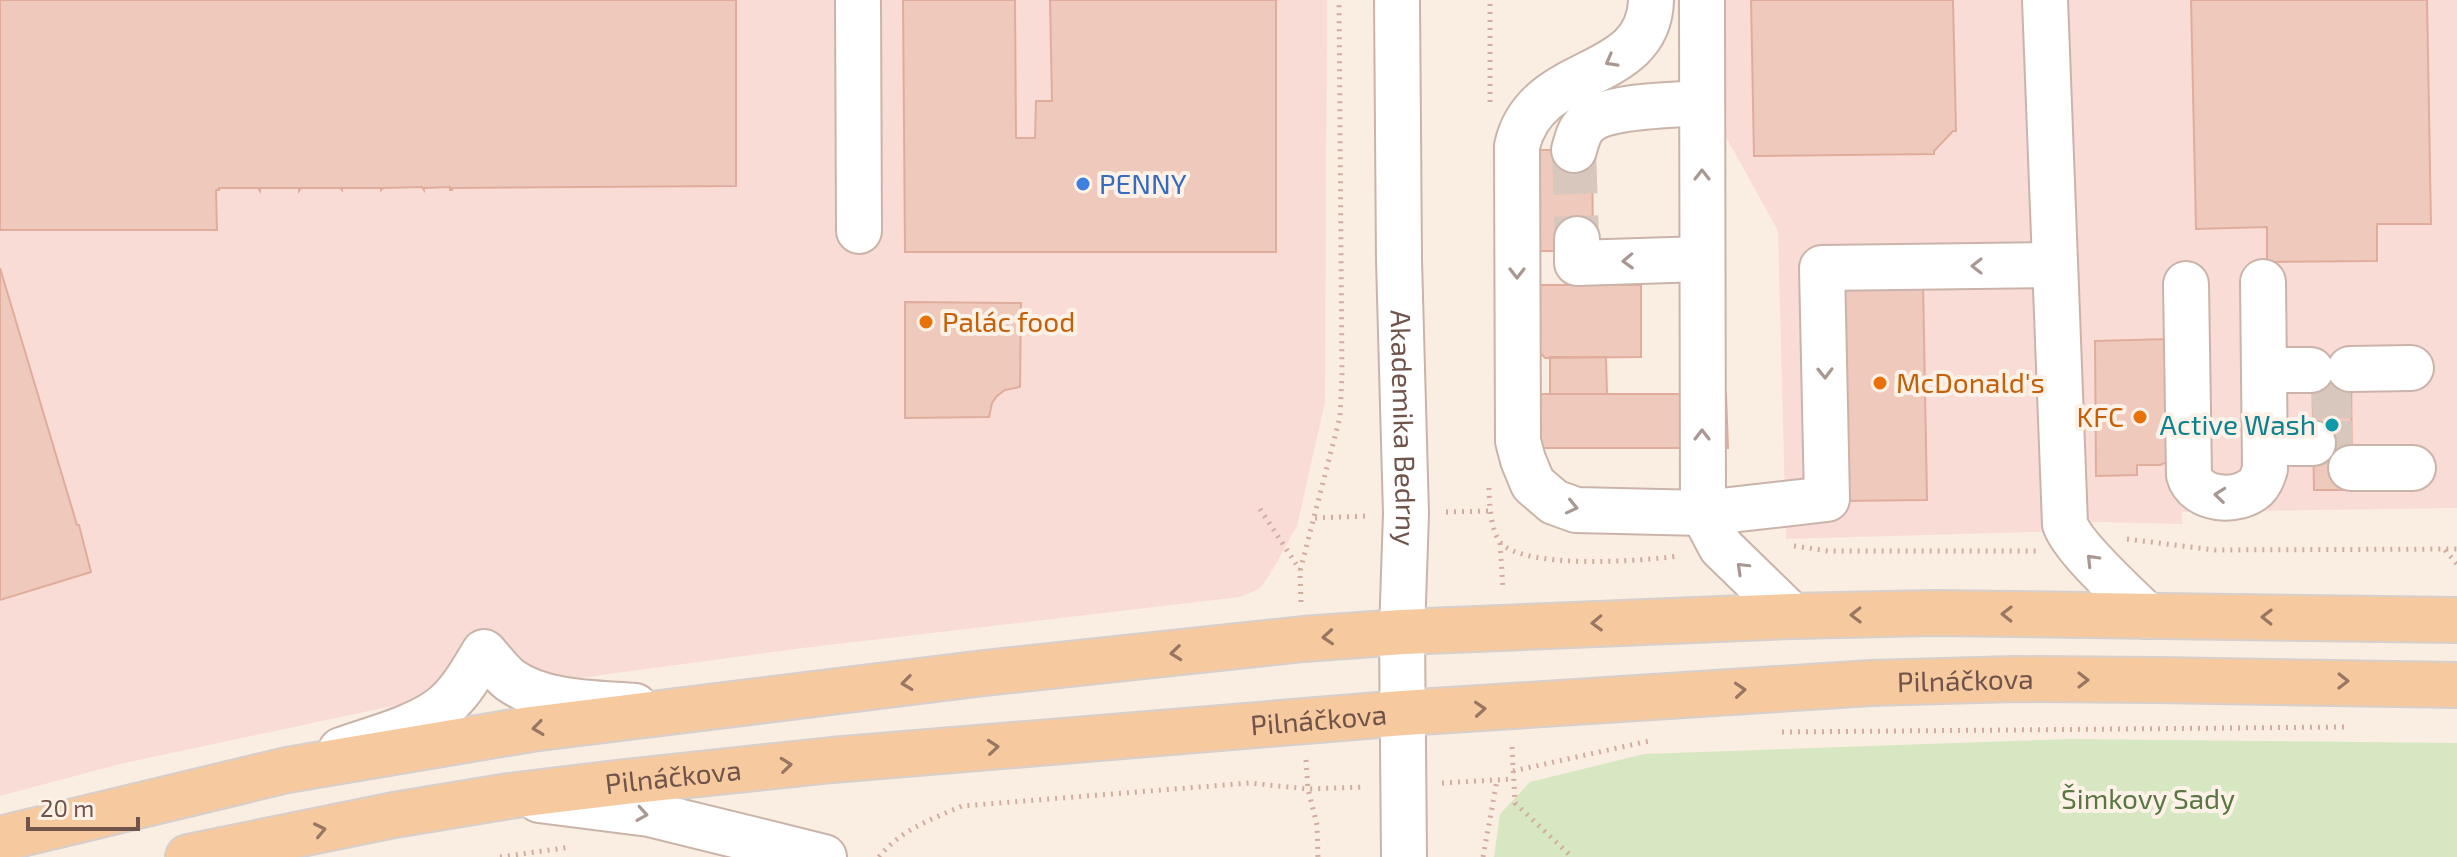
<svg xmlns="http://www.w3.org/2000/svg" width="2457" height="857" font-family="'Exo 2',sans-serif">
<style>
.commercial{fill:#fadcd7}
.green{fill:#d6e7c2}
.building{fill:#eec9bc;stroke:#e0ad9d;stroke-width:2}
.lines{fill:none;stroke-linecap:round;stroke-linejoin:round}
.minor-tunnel{stroke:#d8c7bc;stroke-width:44;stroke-dasharray:44 22;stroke-linecap:butt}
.minor-casing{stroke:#cab4aa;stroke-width:48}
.major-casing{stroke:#d7cfcc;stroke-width:48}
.path{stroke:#d2ac9f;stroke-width:5;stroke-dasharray:2 6;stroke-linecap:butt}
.minor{stroke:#fff;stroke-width:44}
.major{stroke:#f6c99e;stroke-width:44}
.oneway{stroke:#a99892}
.oneway2{stroke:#987663}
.shop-dot{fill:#3f7fe0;stroke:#fef2e8;stroke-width:3}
.food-dot{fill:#e8710a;stroke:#fef2e8;stroke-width:3}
.culture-dot{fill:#0f9aa8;stroke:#fef2e8;stroke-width:3}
.labels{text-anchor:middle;stroke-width:8;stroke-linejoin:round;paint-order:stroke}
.shop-label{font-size:28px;fill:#366cbe;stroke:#fef2e8;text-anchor:start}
.food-label{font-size:28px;fill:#c56008;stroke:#fef2e8;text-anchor:start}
.culture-label{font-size:28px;fill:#0d838f;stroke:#fef2e8;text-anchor:end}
.street-label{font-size:28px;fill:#70534a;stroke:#fef2e8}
.park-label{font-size:28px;fill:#597643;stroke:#fef2e8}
</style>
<rect width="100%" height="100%" fill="#faeee2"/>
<!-- commercial -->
<path class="commercial" d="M0 0H1327L1325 402 1297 526 1269 576 1259 589 1240 597 803 648 430 698 120 764 0 796Z
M1722 0H2457V508L2182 512V524L2093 522 2038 532 1786 539 1778 231 1720 126Z"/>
<!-- green -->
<path class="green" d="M2070 739 2457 743V857H1494L1500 814 1530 782 1644 754Z"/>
<!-- building -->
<path class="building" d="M0 0H736V186L452 188V190H450V187L424 188V190L422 187 383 188 381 190V188H342V190L340 188H301L299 191V188H260V191L258 188H219V190H216L217 230H0Z
M903 0H1015L1016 138H1035L1036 101H1052L1050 0H1276V252H905Z
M1751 0H1953L1956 131H1953L1934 151V154L1754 156Z
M2191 0H2427L2431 224H2377V261L2267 262V227L2196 229Z
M1536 150H1592L1593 239 1563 251H1537Z
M0 268 77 525H79L91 572 0 600Z
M1923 281 1927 500 1842 501 1839 283Z
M1536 285H1641V357L1545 358 1538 350Z
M905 302 1021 303 1020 387 1005 390 997 396 992 403 989 417 905 418Z
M2169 339 2170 461 2160 465H2137V475L2096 476 2095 341Z
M1550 357H1606L1607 394H1550Z
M2312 360H2351L2352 490H2314Z
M1540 394H1726L1728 448H1540Z"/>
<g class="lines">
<!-- minor-tunnel -->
<path class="minor-tunnel" d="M1574 150 1577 239
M2312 397 2351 396
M2313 443H2352"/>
<!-- minor casing -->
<g class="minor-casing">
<g id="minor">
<path d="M858 0 859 231"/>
<path id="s1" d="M1397 0 1399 260 1406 514 1402 632 1404 857"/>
<path d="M1651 0C1649 84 1536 62 1517 146L1518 441 1523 460 1533 484 1554 502 1576 510 1703 513 1827 499 1822 268 2055 265"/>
<path d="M1702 0 1703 513 1721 547 1792 616"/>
<path d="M2045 0 2065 524C2073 548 2126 595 2147 616"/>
<path d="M1574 150C1577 140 1579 129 1588 122 1608 105 1675 105 1702 103"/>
<path d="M1577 239V263L1702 259"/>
<path d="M2186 284 2189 475C2196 501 2238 504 2256 487 2261 482 2263 476 2265 469L2263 282"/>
<path d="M2350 369 2411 368"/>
<path d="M2264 370H2311"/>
<path d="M2265 443H2313"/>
<path d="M2351 468H2413"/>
<path d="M341 750C372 739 416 728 442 708 460 694 472 672 484 652 492 661 501 673 510 680 543 704 597 703 635 706"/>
<path d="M539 800 649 814 824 857"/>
</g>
</g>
<!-- major casing -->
<g class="major-casing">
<g id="major">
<path d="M0 839 287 770 531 729 984 673 1303 639 1402 632 1792 616 1934 613 2457 620"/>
<path id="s2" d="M188 857 394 815 509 796 625 782 832 760 1403 713 1871 683 2015 679 2157 680 2457 685"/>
</g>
</g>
<!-- path -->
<path class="path" d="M1490 102V0
M1489 488C1489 502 1491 531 1500 542 1524 570 1644 561 1678 556
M1260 509 1300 570
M1446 512 1489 511
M1315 518 1368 516
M2127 539 2215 550 2457 549
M1500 543 1503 589
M1794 546 1828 551H2036
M2445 550 2457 564
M1301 602 1300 571 1340 417 1342 374 1339 0
M1782 732 2344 727
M1512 747 1515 803 1572 857
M1306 760 1308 789 1317 825 1318 857
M1513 771 1649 741
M1442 783 1513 779
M500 857 571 847
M879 857C900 830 932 819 962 806L1249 783 1308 789 1364 787
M1483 857 1497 780"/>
<!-- minor -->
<use href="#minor" class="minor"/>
<!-- major -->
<use href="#major" class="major"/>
</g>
<!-- one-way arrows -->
<defs><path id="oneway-chevron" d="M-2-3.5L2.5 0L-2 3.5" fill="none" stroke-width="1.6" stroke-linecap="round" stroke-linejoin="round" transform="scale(2)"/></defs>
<g class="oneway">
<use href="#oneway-chevron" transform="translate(1611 61) rotate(151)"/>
<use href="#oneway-chevron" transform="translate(1702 175) rotate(-90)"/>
<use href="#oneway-chevron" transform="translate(1628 261) rotate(178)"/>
<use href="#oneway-chevron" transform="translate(1977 266) rotate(180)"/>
<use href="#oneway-chevron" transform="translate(1517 273) rotate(90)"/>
<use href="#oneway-chevron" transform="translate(1825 373) rotate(89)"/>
<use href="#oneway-chevron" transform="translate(1702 435) rotate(-90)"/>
<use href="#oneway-chevron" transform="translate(2220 495) rotate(-174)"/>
<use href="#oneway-chevron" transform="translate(1572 507) rotate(13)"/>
<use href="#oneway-chevron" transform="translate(2092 560) rotate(-134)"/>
<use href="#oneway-chevron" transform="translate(1742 568) rotate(-136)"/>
<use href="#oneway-chevron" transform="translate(642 814) rotate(9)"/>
</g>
<g class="oneway2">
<use href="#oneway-chevron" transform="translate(2007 614) rotate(-179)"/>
<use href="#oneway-chevron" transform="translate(1856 615) rotate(179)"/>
<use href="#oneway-chevron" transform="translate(2267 617) rotate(-179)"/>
<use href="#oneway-chevron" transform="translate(1597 623) rotate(178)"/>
<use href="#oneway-chevron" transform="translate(1328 637) rotate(176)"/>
<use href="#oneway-chevron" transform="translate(1176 653) rotate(174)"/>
<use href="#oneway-chevron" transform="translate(2083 680)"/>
<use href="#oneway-chevron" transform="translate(2343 681) rotate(1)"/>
<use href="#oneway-chevron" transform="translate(907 683) rotate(173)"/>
<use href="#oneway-chevron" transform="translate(1740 690) rotate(-4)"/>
<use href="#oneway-chevron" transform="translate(1480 709) rotate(-4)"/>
<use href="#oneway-chevron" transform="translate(538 728) rotate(172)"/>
<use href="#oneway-chevron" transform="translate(993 747) rotate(-5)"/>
<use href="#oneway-chevron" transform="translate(786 765) rotate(-6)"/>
<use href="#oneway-chevron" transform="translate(320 830) rotate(-12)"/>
</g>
<!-- markers -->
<circle class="shop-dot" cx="1083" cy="184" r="8"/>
<g class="food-dot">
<circle cx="926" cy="322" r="8"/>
<circle cx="1880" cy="383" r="8"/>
<circle cx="2140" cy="417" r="8"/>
</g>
<circle class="culture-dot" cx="2332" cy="425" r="8"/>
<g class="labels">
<!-- shop labels -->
<g class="shop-label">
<text x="1099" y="194">PENNY</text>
</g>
<!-- food labels -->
<g class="food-label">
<text x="942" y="332">Palác food</text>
<text x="1896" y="393">McDonald's</text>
<text x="2124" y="427" text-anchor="end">KFC</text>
</g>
<!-- culture labels -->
<g class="culture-label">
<text x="2316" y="435">Active Wash</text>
</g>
<!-- street labels -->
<g class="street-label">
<text dy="10" stroke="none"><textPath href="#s1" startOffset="428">Akademika Bedrny</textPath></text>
<text dy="10" stroke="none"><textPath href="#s2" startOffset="1788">Pilnáčkova</textPath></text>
<text dy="10" stroke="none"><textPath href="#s2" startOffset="1140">Pilnáčkova</textPath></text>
<text dy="10" stroke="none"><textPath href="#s2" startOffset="492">Pilnáčkova</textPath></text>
</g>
<!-- park labels -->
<g class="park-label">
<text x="2148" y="809">Šimkovy Sady</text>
</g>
</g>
<!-- scale -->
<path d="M28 817v12h110v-12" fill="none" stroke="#70534a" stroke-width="4"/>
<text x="40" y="817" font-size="24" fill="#70534a" stroke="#fef2e8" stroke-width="6" paint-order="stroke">20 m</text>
</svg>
